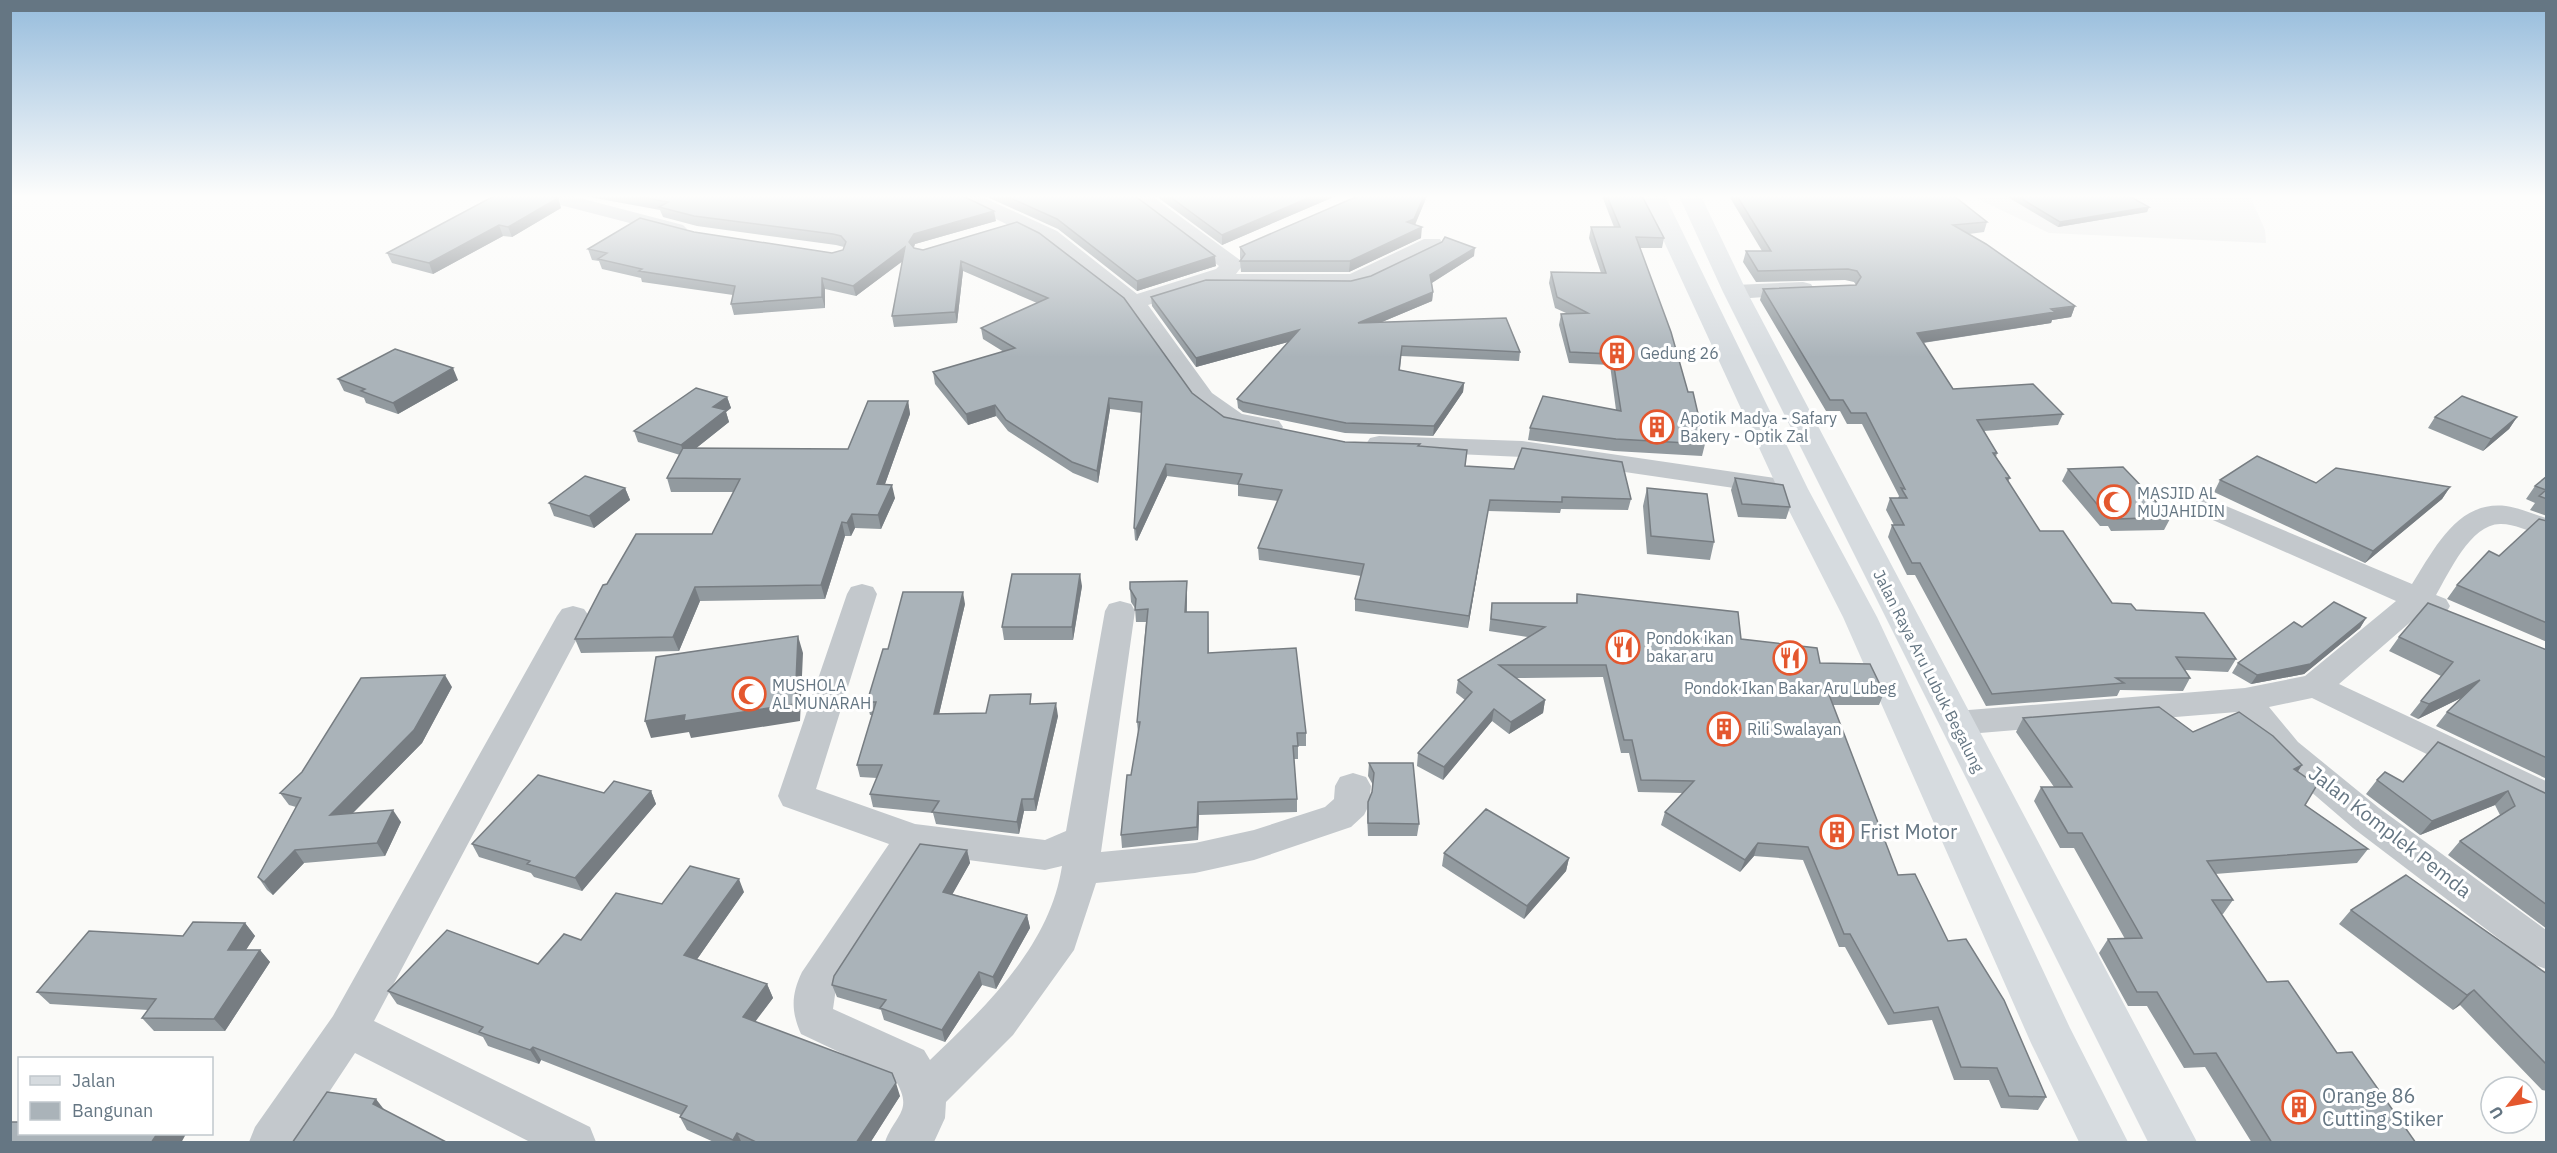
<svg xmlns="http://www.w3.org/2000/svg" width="2557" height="1153" font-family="'IBM Plex Sans',sans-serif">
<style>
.built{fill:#e8e9e9}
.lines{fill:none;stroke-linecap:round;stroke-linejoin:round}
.street{fill:#c3c8cc;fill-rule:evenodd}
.primary{fill:#d6dbdf;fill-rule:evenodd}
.wall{fill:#929a9f}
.shaded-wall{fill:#777d82}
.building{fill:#aab3b9;stroke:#777d82;stroke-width:1.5}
.labels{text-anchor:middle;stroke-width:6;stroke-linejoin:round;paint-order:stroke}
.poi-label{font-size:16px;fill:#657683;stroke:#fff;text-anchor:start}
.street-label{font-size:16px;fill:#657683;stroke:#fff}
.near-poi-label{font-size:20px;fill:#657683;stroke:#fff;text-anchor:start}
.near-street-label{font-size:20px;fill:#657683;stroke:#fff}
</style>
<rect width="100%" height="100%" fill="#fafaf8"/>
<!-- built -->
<path class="built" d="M1972 196H2250L2265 230 2266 243 2049 233Z"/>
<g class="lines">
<!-- street -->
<path class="street" d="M538 196H572L683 225 687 229 683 233 676 235 541 200Z
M954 196H980L1057 231 1137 294 1216 269 1219 266 1135 203 1132 196H1152L1240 260 1243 265 1236 274H1350L1424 239H1440L1443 244 1440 249 1370 283 1350 288 1206 287 1148 305 1212 393 1242 414 1279 421 1283 427 1279 433 1270 435 1225 426 1194 403 1126 307 1041 241 957 200Z
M1803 282 1811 284 1814 289 1811 294 1735 299 1727 297 1724 292 1727 287 1735 285Z
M1379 436 1522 441 1775 478 1785 480 1789 486 1785 492 1775 494 1522 457 1370 450 1366 444 1370 438Z
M2207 498 2412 584C2434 550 2457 500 2506 506 2520 508 2533 514 2546 518V536C2532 533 2516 524 2501 524 2471 523 2449 573 2436 595L2446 599 2450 606 2446 613 2435 616 2422 612 2339 684 2546 781V809L2533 806 2312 698 2269 707 2298 742 2379 808 2546 930V969L2532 964 2353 828 2274 760 2237 712 1956 735 1944 732 1939 723 1944 714 1956 711 2245 688 2305 676 2396 601 2197 513 2193 507 2197 501Z
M862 584 873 587 877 594 816 789 915 824 1045 840 1066 831 1105 611 1109 604 1120 601 1131 604 1135 611 1101 852 1195 843 1254 830 1325 807 1334 799 1335 786 1340 777 1353 773 1366 777 1371 786 1369 805 1364 815 1351 827 1254 860 1195 873 1096 883 1074 950 1013 1035 946 1102 945 1118 934 1142H885C895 1114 915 1111 894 1078L801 1034C791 1011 791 995 802 972L889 844 783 806 778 796 847 594 851 587ZM922 854 1045 870 1062 866C1050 946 986 1006 930 1060L924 1050 833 1009 836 988Z
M573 606 584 609 589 616 374 1021 590 1127 596 1142H530L355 1053 296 1142H249L255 1127 333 1016 557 616 562 609Z"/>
<!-- primary -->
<path class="primary" d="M1643 196H1665L1808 489 1877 617 2070 1028 2128 1142H2079L2031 1043 1843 617 1778 489Z
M1679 196H1701L1747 292 2197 1142H2148L1723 292Z"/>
</g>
<!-- wall -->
<path class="wall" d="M584 196H963L996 221 915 244 914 248 923 250 1017 222 1192 393 1224 417 1345 442 1419 446 1465 466 1631 499 1628 510 1561 509 1560 513 1488 511 1468 628 1355 611V599L1361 576 1259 560 1258 548 1278 501 1238 496V485L1167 476 1137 541 1135 540 1134 528 1142 413 1110 409 1098 483 1073 473 1008 431 996 416 968 425 935 384 933 372 1004 352 983 339 981 328 1037 303 963 271 957 323 894 327 892 316 902 261 856 296 825 289V308L734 315 731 304 733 295 642 282 641 278 602 269 599 261 592 260 588 249 694 232 832 253 843 250 844 247 836 245 697 226 663 217 660 210Z
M985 196H1135L1216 266 1137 291 1058 229Z
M1156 196H1336L1222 245Z
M1427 196 1415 225 1421 238 1349 272H1241L1240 261 1241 260 1240 258V247Z
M1602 196H1642L1664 238 1662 248H1640L1705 444 1702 456 1614 451 1528 440 1530 428 1616 410 1610 365 1569 363 1559 325 1561 314 1566 313 1555 308 1549 283 1551 272 1601 273 1589 238 1591 227H1614Z
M1729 196H1954L1987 222 1984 232 1969 234 2075 306 2071 317 2052 320 2051 323 1923 343 1953 389 2063 414 2058 425 1984 431 1997 453 1996 457 2010 478 2008 482 2040 531 2112 603 2136 610 2236 659 2228 672 2185 670 2190 678 2183 691 2120 690 2117 696 1986 706 1915 575H1907L1888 537 1892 525H1894L1886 510 1890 498H1898L1899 496 1862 424H1847L1840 411H1826L1760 300 1763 289 1856 285 1854 282 1845 280 1756 282 1743 262 1746 251H1762Z
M2006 196H2129L2149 207 2147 212 2058 227Z
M558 198 561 208 512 237 503 236 433 274 392 263 387 253Z
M1442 242 1474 256 1432 283 1433 292 1432 301 1382 322 1520 352 1519 361 1401 356 1400 370 1464 383 1463 392 1433 436 1345 433 1243 412 1238 408 1237 399 1288 342 1196 367 1152 306 1151 297 1351 281 1371 276Z
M338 379 458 380 398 414 366 403 364 398 344 391Z
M727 397 731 408 726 412 729 422 695 449H848L908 401 910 414 885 484 895 498 881 529 855 528 851 536H845L825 599 700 601 679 651 581 653 575 639 607 584 712 534 734 492H671L667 478 680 455 638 442 634 431Z
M2435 417H2517L2509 429 2483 451 2428 428Z
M2068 469 2171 517 2164 530 2111 531 2108 526H2100L2062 481Z
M2547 476V516L2530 510 2535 503 2526 499 2535 486Z
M1735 478 1790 507 1786 519 1738 517 1731 490Z
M2220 480 2316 483 2450 487 2442 499 2365 563 2214 492Z
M625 488 630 500 594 528 554 516 549 503Z
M1647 488 1714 542 1710 560 1647 554 1643 506Z
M2547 521V642L2447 599 2457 585Z
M1187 581V612H1208L1209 653 1306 733V746H1298V759H1294L1297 799V812L1199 815 1198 840 1122 848 1121 835 1138 733 1137 722 1146 622H1136L1135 608 1131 602 1130 589Z
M1082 586 1073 640H1004L1002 627Z
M1577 594 1741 639 1820 663 1884 693 1879 705H1832L1898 875 1948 941 2046 1097 2038 1110 2001 1108 1989 1080H1954L1932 1020 1888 1025 1845 947H1839L1803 860 1754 856 1740 872 1661 825 1665 812 1683 793 1638 792 1629 753H1621L1603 677 1515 678 1545 700 1543 713 1509 734 1492 721 1443 780 1417 766 1418 753 1465 700 1456 693 1458 680 1528 637 1489 631 1492 603H1576Z
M965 604 939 714 986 713 1033 704 1058 716 1036 811H1024L1019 834 936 824 933 813 873 807 870 794 877 778 860 777 857 765 872 715H870L867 702 888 649Z
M2366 618 2360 628 2304 674 2251 684 2232 673 2238 663 2302 627Z
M2399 637 2547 650V779L2436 726 2447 712 2461 698 2418 719 2410 715 2441 676 2389 651Z
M452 687 422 743 353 813 401 822 385 856 304 863 273 895 267 890 258 877 296 807 289 805 280 793Z
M2023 718 2193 732 2302 765 2298 771 2305 805 2368 849 2357 863 2215 874 2233 900 2223 914H2221L2267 982 2337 1053 2416 1143H2252L2205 1067 2184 1068 2147 1006H2128L2099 953 2108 939H2125L2074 848H2060L2034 801 2041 787H2054L2016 732Z
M1369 763 1419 824 1417 836H1368L1367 815 1368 802 1372 792 1373 785 1368 776Z
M2377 780 2547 794V929L2448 855 2460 841 2500 815 2495 805 2420 835 2366 794Z
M651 791 656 804 582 891 534 877 531 873 479 857 472 844 604 793Z
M967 850 970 863 952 894 1027 915 1030 928 996 989 982 985 945 1042 884 1020 881 1010 837 997 832 985Z
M1444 853 1569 858 1566 871 1524 919 1442 866Z
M744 892 697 959 767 984 773 998 755 1021 900 1096 870 1143H716L687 1130 680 1117 681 1115 541 1060 539 1064 488 1046 483 1037 397 1004 388 991 538 964 581 940 662 904Z
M2351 910 2547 974V1091L2542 1090 2460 1005 2453 1010 2339 924Z
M245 923 255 936 246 950H260L270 962 225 1031H154L142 1018 148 1010 50 1004 37 992 183 936Z"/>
<!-- shaded-wall -->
<path class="shaded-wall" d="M1313 196H1336L1222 245V235Z
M1424 196H1427L1413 229 1407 222Z
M558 198 561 208 512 237 508 227Z
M2149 207 2147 212 2058 227 2060 222Z
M994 211 996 221 915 244 911 252 909 242 914 234Z
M499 225 503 236 433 274 429 263Z
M1422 227 1421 238 1349 272 1350 261Z
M905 247 907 258 856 296 853 286Z
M1475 248 1474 256 1430 284V275Z
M1215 256 1216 266 1137 291V281Z
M961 261 963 271 957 323 955 312Z
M822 278 825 289V308L822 297Z
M1433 292 1432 301 1358 332V323Z
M2075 306 2071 317 2052 320 2051 323 1914 344 1917 333Z
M1299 330V339L1196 367V358Z
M453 368 458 380 398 414 393 403Z
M1464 383 1463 392 1433 436 1434 426Z
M727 397 731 408 726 412 729 422 685 457 681 445 713 407Z
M1109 398 1110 409 1098 483 1097 471Z
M908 401 910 414 880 498 877 484Z
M995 405 996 416 968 425 966 414Z
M2517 417 2509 429 2483 451 2491 439Z
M1166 464 1167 476 1137 541 1136 529Z
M892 485 895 498 881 529 878 515Z
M2450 487 2442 499 2365 563 2373 551Z
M625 488 630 500 594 528 589 516Z
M1490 500 1488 511 1468 628 1469 616Z
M852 514 855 528 851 536 847 523Z
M842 522 845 536 825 599 821 585Z
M1080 574 1082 586 1073 640 1072 627Z
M1187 581V593L1186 625 1185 612Z
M695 587 700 601 679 651 673 637Z
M963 592 965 604 936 727 934 714Z
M2366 618 2360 628 2304 674 2251 684 2257 675Z
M798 636 803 653 800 721 691 738 689 732 651 738 645 721Z
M445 675 452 687 422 743 338 828 330 815Z
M2480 680 2469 694 2418 719 2429 704Z
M1545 700 1543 713 1509 734 1511 722Z
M1056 703 1058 716 1036 811 1034 799Z
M1494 709 1492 721 1443 780 1444 767Z
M2302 765 2293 779 2294 769Z
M651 791 656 804 582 891 575 878Z
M2508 791 2495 805 2420 835 2432 821Z
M1022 799 1024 811 1019 834 1017 822Z
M1198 802 1199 815 1198 840 1197 827Z
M393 810 401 822 385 856 377 843Z
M1758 843 1754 856 1740 872 1745 860Z
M295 850 304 863 273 895 264 882Z
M967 850 970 863 947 904 943 892Z
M1569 858 1566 871 1524 919 1527 906Z
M739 879 744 892 691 968 684 955Z
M1027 915 1030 928 996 989 993 977Z
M245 923 255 936 238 962 228 950Z
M260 950 270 962 225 1031 214 1019Z
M979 972 982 985 945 1042 942 1030Z
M767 984 773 998 749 1030 743 1017Z
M2474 990 2460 1005 2453 1010 2467 995Z
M533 1047 541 1060 539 1064 530 1050Z
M896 1083 900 1096 870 1143H856Z
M376 1099 386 1112 373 1104Z
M737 1133 742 1143H734L733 1140Z
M157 1134H186L181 1143H151Z"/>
<!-- building -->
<path class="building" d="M494 196H552L558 198 508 227 499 225 429 263 387 253Z
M636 196H963L994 211 914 234 909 242 914 248 923 250 1017 222 1039 233 1124 298 1192 393 1224 417 1345 442 1420 444 1418 446 1467 450 1465 466 1514 469 1522 448 1622 462 1631 499 1562 497V502L1490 500 1469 616 1355 599 1364 564 1258 548 1282 490 1238 484 1242 474 1166 464 1136 529 1134 528 1142 402 1109 398 1097 471 1072 462 1006 420 995 405 966 414 933 372 1015 348 981 328 1048 298 961 261 955 312 892 316 905 247 853 286 822 278V297L731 304 735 286 639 271 642 269 598 259 607 253 588 249 640 218 694 232 832 253 843 250 846 242 841 236 833 234 694 216 659 207 668 202Z
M1006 196H1135L1215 256 1137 281 1057 219Z
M1169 196H1313L1222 235Z
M1358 196H1424L1414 219 1407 222 1422 227 1350 261H1240L1245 254 1240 247Z
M1607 196H1642L1664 238 1636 237 1671 332 1688 392H1693L1705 444 1616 439 1530 428 1543 396 1621 411 1612 354 1570 352 1561 314 1588 313 1557 297 1551 272 1606 273 1591 227H1620Z
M1737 196H1954L1987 222 1953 225 1986 244 2075 306 2051 309 2055 312 1917 333 1953 389 2033 384 2063 414 1977 420 1997 453H1993L2010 478H2006L2040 531H2063L2112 603 2131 604 2136 610 2204 613 2236 659 2176 657 2190 678H2116L2124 683 1992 694 1920 563H1912L1892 525H1904L1890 498H1907L1901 488 1905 489 1866 413H1851L1843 400H1830L1763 289 1856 285 1861 277 1857 271 1848 269 1758 271 1746 251H1771Z
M2017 196H2129L2149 207 2060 222Z
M1445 237 1475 248 1430 275 1433 292 1358 323 1506 318 1520 352 1402 346 1399 370 1464 383 1434 426 1346 423 1243 402 1237 399 1299 330 1196 358 1151 297 1206 280 1351 281 1371 276 1442 242Z
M395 349 453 368 393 403 361 391 365 389 338 379Z
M696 388 727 397 713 407 726 410 681 445 634 431Z
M2462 396 2517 417 2491 439 2435 417Z
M868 401H908L877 484 892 485 878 515 852 514 847 523 842 522 821 585 695 587 673 637 575 639 603 585 607 584 636 534H712L740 479 667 478 683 448 848 449Z
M2257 456 2316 483 2336 468 2450 487 2373 551 2220 480Z
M2123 467 2171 517 2117 519 2113 514H2105L2068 469Z
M585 476 625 488 589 516 549 503Z
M2547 476V499L2539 496 2546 490 2535 486Z
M1735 478 1783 485 1790 507 1742 504Z
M1647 488 1707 494 1714 542 1651 536Z
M2539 519 2547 521V623L2457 585 2489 551 2499 556Z
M1012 574H1080L1072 627H1002Z
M1187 581 1185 612H1208V653L1296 648 1306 733H1297L1298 746H1293L1297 799 1198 802 1197 827 1121 835 1127 775H1131L1140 722H1137L1148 609 1135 610 1136 599 1130 589V582Z
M903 592H963L934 714 986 713 990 695 1031 694 1030 704 1056 703 1034 799H1022L1017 822 932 812 939 801 870 794 882 765H857L876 702H867L883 649H888Z
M1577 594 1738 612 1741 639 1817 648 1820 663 1870 664 1884 693 1828 692 1898 875 1915 874 1948 941 1966 939 2004 1000 2046 1097 2009 1096 1997 1068 1961 1067 1938 1007 1894 1013 1850 934H1844L1808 847 1758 843 1745 860 1665 812 1694 781 1641 780 1632 740H1624L1606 665H1499L1545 700 1511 722 1494 709 1444 767 1418 753 1472 692 1458 680 1545 627 1491 619 1492 603H1577Z
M2334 602 2366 618 2310 664 2257 675 2238 663 2294 622 2302 627Z
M2428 603 2547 650V758L2447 712 2480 680 2429 704 2421 701 2453 662 2399 637Z
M798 636 795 704 684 721 685 715 645 721 656 657Z
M445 675 414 730 330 815 393 810 377 843 295 850 264 882 258 877 301 798 280 793 302 772 361 678Z
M2159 707 2193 732 2239 712 2273 736 2302 765 2294 769 2317 785 2305 805 2368 849 2207 861 2233 900H2212L2267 982 2288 981 2337 1053 2352 1052 2416 1143H2272L2216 1053 2194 1054 2157 992H2137L2108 939 2142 938 2082 833H2068L2041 787H2072L2023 718Z
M2438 742 2547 794V905L2460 841 2515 806 2508 791 2432 821 2377 780 2385 772 2403 782Z
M1369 763H1413L1419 824 1368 823V802L1372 792 1374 773Z
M538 775 604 793 614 781 651 791 575 878 527 864 530 861 472 844Z
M1486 809 1569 858 1527 906 1444 853Z
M920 844 967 850 943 892 1027 915 993 977 979 972 942 1030 880 1008 886 1000 832 985 834 976Z
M690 866 739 879 684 955 767 984 743 1017 892 1073 896 1083 856 1143H758L737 1133 733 1140 680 1117 687 1106 533 1047 530 1050 479 1032 483 1027 388 991 447 930 538 964 564 934 581 940 616 893 662 904Z
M2406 875 2547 974V1065L2474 990 2467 995 2351 910Z
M193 922 245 923 228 950H260L214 1019 142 1018 156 999 37 992 89 931 183 936Z
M327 1092 376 1099 373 1104 448 1143H292Z
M10 1122H20V1134H157L151 1143H10Z"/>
<!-- sky -->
<linearGradient id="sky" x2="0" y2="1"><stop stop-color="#96bcdc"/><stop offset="0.55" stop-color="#fdfdfc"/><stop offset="1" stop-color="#fdfdfc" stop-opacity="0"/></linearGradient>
<rect width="2557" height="357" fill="url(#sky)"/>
<!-- icons -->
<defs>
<g id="building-ring" transform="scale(1.725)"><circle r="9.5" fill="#fff" stroke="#e4572e" stroke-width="1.5"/><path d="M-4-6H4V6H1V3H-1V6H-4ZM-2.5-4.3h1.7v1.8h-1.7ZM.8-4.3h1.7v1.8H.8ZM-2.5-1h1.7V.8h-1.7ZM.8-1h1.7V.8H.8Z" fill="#e4572e"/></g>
<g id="mosque-ring" transform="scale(1.725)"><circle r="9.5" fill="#fff" stroke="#e4572e" stroke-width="1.5"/><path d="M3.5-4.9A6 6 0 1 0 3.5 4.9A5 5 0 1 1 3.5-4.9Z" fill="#e4572e"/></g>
<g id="restaurant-ring" transform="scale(1.725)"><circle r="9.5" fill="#fff" stroke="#e4572e" stroke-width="1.5"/><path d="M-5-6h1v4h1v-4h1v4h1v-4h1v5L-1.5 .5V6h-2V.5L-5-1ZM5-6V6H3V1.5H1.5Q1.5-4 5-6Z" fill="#e4572e"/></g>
</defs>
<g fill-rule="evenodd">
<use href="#building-ring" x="1617" y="353"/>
<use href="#building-ring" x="1657" y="427"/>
<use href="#mosque-ring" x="2114" y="502"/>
<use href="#restaurant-ring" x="1623" y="647"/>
<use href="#restaurant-ring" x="1790" y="658"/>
<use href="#mosque-ring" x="749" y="694"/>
<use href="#building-ring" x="1724" y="729"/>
<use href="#building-ring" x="1837" y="832"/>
<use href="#building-ring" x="2299" y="1107"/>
</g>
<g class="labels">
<!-- poi labels -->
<g class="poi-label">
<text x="1640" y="359">Gedung 26</text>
<text x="1680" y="424">Apotik Madya - Safary<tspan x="1680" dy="18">Bakery - Optik Zal</tspan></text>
<text x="2137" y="499">MASJID AL<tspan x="2137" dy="18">MUJAHIDIN</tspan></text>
<text x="1646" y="644">Pondok ikan<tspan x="1646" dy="18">bakar aru</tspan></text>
<text x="772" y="691">MUSHOLA<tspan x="772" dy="18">AL MUNARAH</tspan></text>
<text x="1790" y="694" text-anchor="middle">Pondok Ikan Bakar Aru Lubeg</text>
<text x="1747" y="735">Rili Swalayan</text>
</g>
<!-- street labels -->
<g class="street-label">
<text transform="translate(1929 671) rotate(63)" y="6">Jalan Raya Aru Lubuk Begalung</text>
</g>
<!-- near-poi labels -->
<g class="near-poi-label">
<text x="1860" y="839">Frist Motor</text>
<text x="2322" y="1103">Orange 86<tspan x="2322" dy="23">Cutting Stiker</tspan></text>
</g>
<!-- near-street labels -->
<g class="near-street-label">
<text transform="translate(2390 832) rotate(38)" y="7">Jalan Komplek Pemda</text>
</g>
</g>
<!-- border -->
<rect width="2557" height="1153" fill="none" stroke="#657683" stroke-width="24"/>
<!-- legend -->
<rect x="18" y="1057" width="195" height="78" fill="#ffffff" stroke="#c1c8cd" stroke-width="1.5"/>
<rect x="30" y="1076" width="30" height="9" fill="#d6dbdf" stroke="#c1c8cd" stroke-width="1.5"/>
<text x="72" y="1087" font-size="18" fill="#657683">Jalan</text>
<rect x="30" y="1102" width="30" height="18" fill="#aab3b9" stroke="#c1c8cd" stroke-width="1.5"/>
<text x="72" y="1117" font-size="18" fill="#657683">Bangunan</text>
<!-- north arrow -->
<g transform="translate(2509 1105) rotate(239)"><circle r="28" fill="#ffffff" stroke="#c1c8cd" stroke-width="1.5"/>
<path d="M0-4.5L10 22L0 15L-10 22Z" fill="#e4572e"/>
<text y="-9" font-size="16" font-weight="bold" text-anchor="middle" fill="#657683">U</text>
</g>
</svg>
